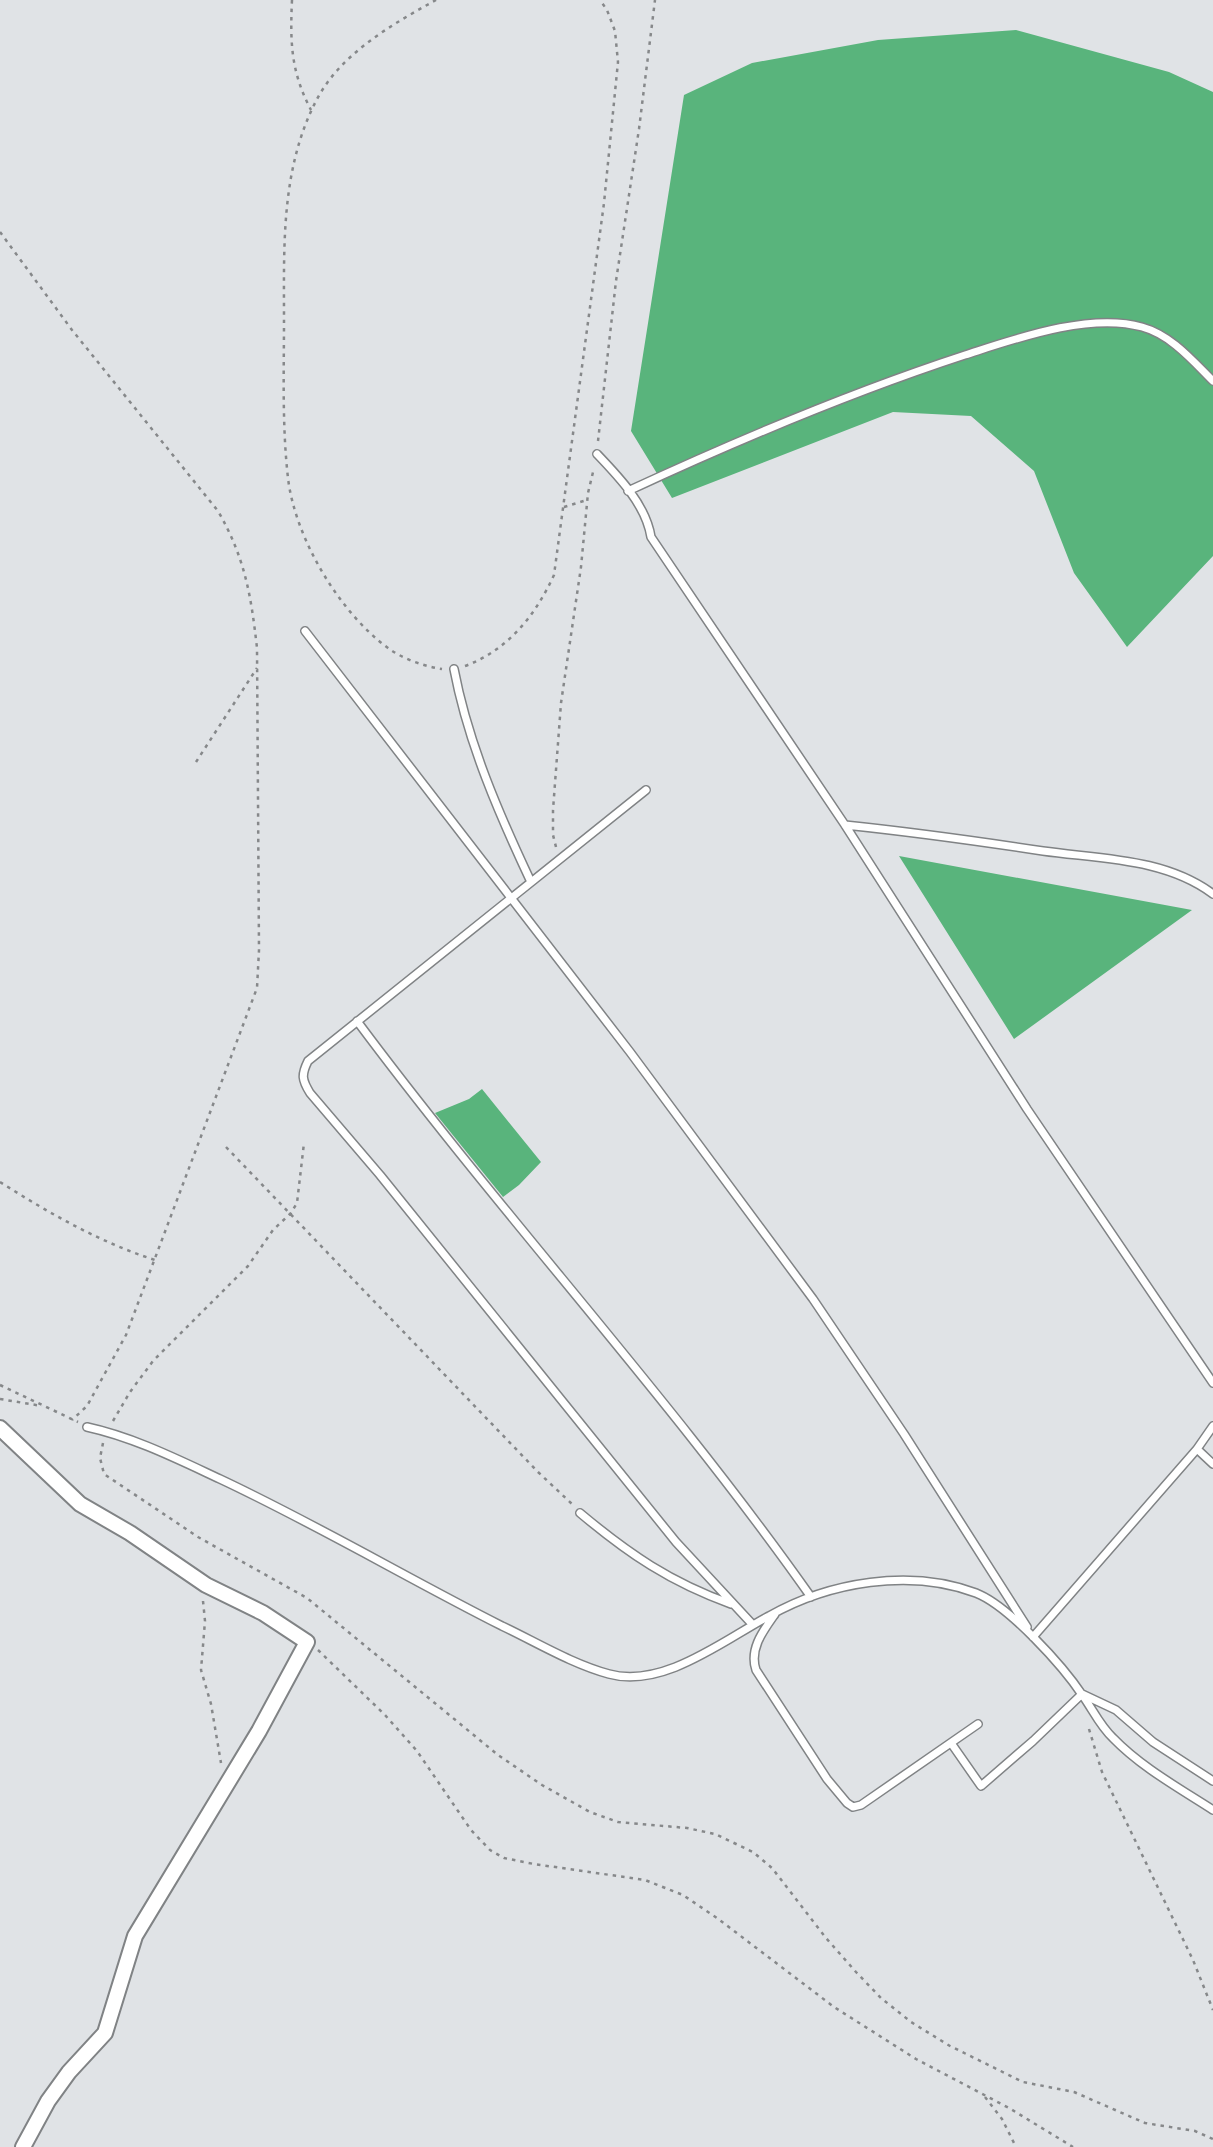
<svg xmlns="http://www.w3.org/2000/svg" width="1213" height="2147" font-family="'DM Sans',sans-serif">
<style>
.forest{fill:#59b47c}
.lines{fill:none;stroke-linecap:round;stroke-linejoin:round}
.service-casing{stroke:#808385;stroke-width:10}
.minor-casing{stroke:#808385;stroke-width:18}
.path{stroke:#86888a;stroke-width:2.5;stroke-dasharray:3.5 5;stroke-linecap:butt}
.service{stroke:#fff;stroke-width:7}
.minor{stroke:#fff;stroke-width:14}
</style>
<rect width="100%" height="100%" fill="#e0e3e6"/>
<!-- forest -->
<path class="forest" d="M1016 30 1169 72 1213 92V556L1127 647 1074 573 1034 471 971 416 893 412 672 498 631 431 684 95 752 63 878 40Z
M899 856 1192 910 1014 1039Z
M482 1089 541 1162 519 1185 503 1197 435 1113 469 1099Z"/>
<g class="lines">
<!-- service casing -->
<g class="service-casing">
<path id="service" d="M597 454C619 477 646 505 651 537L845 825 1027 1109 1213 1383
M628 491C738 440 849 393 965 355 1015 339 1089 312 1142 327 1171 335 1192 360 1213 381
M305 631 630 1052 813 1299 904 1434 1027 1627
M454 669C468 743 499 814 531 882
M646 790 308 1061C301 1075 302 1080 310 1093L380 1175 676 1542 753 1625
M845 825C912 832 977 841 1043 851 1100 859 1165 858 1213 894
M357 1021C503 1217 670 1397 811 1597
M87 1427C133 1437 177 1459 220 1479 316 1524 407 1578 502 1626 536 1642 572 1664 609 1674 663 1689 724 1640 769 1616 829 1582 910 1568 976 1593 1009 1606 1063 1666 1083 1696 1093 1710 1100 1726 1113 1738 1141 1767 1179 1788 1213 1810
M1197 1449 1213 1464
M580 1513C629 1554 670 1582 731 1604
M775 1614C763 1631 749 1649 756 1670L827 1779 847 1803 853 1807 861 1805 978 1724
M1033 1637 1197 1449 1213 1426
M951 1743 981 1786 1033 1741 1082 1694 1116 1710 1153 1742 1213 1781"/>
</g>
<!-- minor casing -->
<g class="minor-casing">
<path id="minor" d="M0 1428 80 1504 130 1533 206 1585 263 1613 307 1642 259 1731 135 1936 105 2033 69 2072 48 2101 23 2147"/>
</g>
<!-- path -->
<path class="path" d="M292 0C290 43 291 72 311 110
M436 0C391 25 340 54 316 101 281 169 284 245 284 319 284 371 282 426 288 478 295 538 339 612 388 648 403 659 423 666 442 669
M0 232 72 330 218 511C245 558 251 595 257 648L259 950 257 988 126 1335 87 1406 72 1420
M598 441 616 281 639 129 655 0
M564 507 587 500
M465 666C508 650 535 616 554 575L604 203 618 62 615 31 607 10 600 0
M196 762 257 668
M556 847 553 835V810L561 703 581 567 588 493 594 468
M226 1147 538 1472 572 1504
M0 1182C49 1213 99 1242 155 1260
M0 1385 78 1422
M0 1399 42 1406
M113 1421 130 1392 153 1361 248 1266 273 1230 291 1213 297 1203 304 1143
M103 1443 100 1458 104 1474 198 1537 307 1598 498 1755 542 1785 590 1812 618 1822 687 1828 715 1834 753 1852 772 1868 826 1938 856 1972 881 1998 911 2022 950 2046 1023 2082 1074 2092 1145 2123 1195 2131 1213 2139
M203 1601 205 1621 201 1670 211 1704 221 1763
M318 1650 385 1715 417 1751 471 1830 490 1850 504 1858 534 1864 645 1880 683 1895 717 1918 834 2007 916 2059 1009 2108 1073 2147
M1089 1729 1102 1772 1193 1960 1213 2010
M985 2097 1002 2119 1016 2147"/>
<!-- service -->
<use href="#service" class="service"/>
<!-- minor -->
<use href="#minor" class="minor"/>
</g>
</svg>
